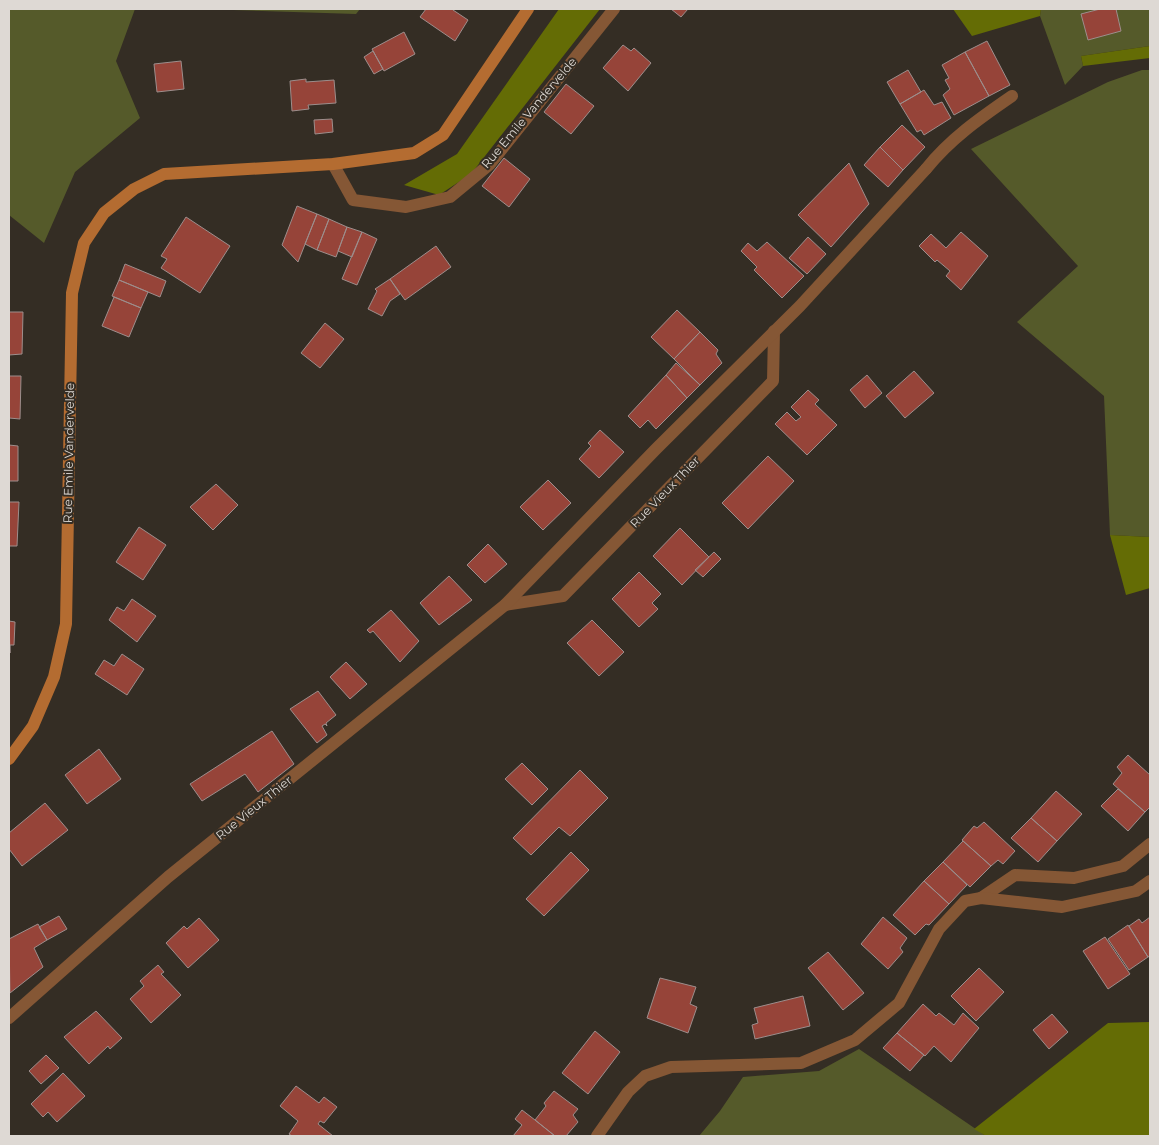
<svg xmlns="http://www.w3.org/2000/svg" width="1159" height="1145" font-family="Montserrat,sans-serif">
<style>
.green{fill:#555a2a}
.forest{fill:#646c05}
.building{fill:#964439;stroke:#9d8e8c}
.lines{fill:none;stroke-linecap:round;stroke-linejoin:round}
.lane{stroke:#855735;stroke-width:12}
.street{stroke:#855735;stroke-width:12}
.secondary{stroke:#b46c31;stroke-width:12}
.labels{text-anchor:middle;stroke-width:4;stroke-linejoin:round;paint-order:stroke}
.street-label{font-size:12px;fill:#ded9d4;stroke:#342d24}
</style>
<rect width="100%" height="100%" fill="#342d24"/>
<!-- green -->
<path class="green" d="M9 9H135L116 61 140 118 75 172 44 243 9 215Z
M203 9H360L356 14Z
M1041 9H1150V46L1081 56 1083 66 1065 85 1040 16Z
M1142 70H1150V537L1110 535 1104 396 1017 322 1078 266 971 149 1108 82Z
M859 1049 986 1136H699L720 1111 743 1077 819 1071Z"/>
<!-- forest -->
<path class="forest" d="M559 9H600L471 174 439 195 404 185 457 154Z
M953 9H1041L1040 16 972 36Z
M1150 46V58L1083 66 1081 56Z
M1110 535 1150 537V588L1126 595Z
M1150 1022V1136H986L974 1129 1108 1023Z"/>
<!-- building -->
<path class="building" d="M426 9H454L453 10 468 20 455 41 420 17Z
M671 9H688L681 17Z
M1100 9H1116L1121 31 1088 40 1081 14Z
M404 32 415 54 384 71 372 49Z
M987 41 1010 85 989 96 965 52Z
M623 45 631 51 634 48 651 63 628 91 603 68Z
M373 51 383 69 374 74 364 57Z
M965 52 989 96 954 115 943 95 950 89 945 80 949 78 942 65Z
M181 61 184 89 157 92 154 64Z
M908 70 921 92 900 104 887 82Z
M306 79V82L334 80 336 103 308 105 309 109 292 111 290 81Z
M566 84 594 106 571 134 544 112Z
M924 90 934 105 942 102 951 118 924 135 921 130 917 132 900 104Z
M332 119 333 132 315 134 314 120Z
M902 125 925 147 903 170 880 147Z
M880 147 903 170 888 187 864 165Z
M504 158 530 179 509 207 482 186Z
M849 163 869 204 831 247 798 215Z
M297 206 317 214 298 262 282 245Z
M317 214 329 219 317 250 305 244Z
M186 217 230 246 200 293 161 268 167 259 161 256Z
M329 219 347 227 336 257 317 250Z
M347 227 362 232 352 257 338 251Z
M362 232 377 239 357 285 342 279Z
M961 232 988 256 961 290 946 276 950 271 937 260 935 262 919 246 931 234 946 248Z
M808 237 826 254 807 274 789 258Z
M767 242 804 276 782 298 754 270 757 267 741 251 748 243 757 251Z
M436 246 451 267 405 300 390 279Z
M125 264 166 281 160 297 119 280Z
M390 279 400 294 390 301 382 316 368 309 377 291 375 289Z
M119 280 148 292 141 308 112 296Z
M114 297 141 308 129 337 102 326Z
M677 310 700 332 674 359 651 337Z
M9 312H23L22 354 9 355Z
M325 323 344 339 320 368 301 353Z
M700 332 718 350 716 354 722 363 700 385 674 359Z
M676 363 700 385 687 398 666 375Z
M914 371 934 393 905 418 886 396Z
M666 375 687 398 656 429 648 420 640 428 628 416Z
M867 375 882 393 865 408 850 390Z
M9 376H21L20 419 9 418Z
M808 390 819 400 815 404 837 425 807 455 775 424 787 412 796 421 801 417 791 407Z
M600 430 624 452 599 478 579 459 591 446 588 443Z
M9 445 18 446V481H9Z
M768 456 794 481 748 529 722 503Z
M548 480 571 503 543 530 520 507Z
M216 484 238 505 213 530 190 507Z
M9 502H19L17 546H9Z
M139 527 166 545 143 580 116 562Z
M680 528 709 557 682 585 653 556Z
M488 544 507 564 485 583 467 565Z
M714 552 721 559 703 577 695 570Z
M639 572 661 594 652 603 658 609 639 627 612 599Z
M449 576 472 600 439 625 420 603Z
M132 599 156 616 137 642 109 620 117 607 124 611Z
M391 610 419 641 400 662 373 631 370 633 367 630Z
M592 620 624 652 599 676 567 643Z
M9 621 15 622 14 645H10V653Z
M122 654 144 669 127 695 95 674 104 660 114 666Z
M346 662 367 684 350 699 330 677Z
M318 691 336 715 326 723 327 726 325 724 322 726 327 735 317 743 290 709Z
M272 731 294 764 258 792 245 774 202 801 190 784Z
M99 749 121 779 87 804 65 775Z
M1128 755 1150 775V807L1145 812 1113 784 1122 773 1117 767Z
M522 763 548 789 532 805 505 779Z
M580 770 608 798 570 836 559 827 531 855 513 838Z
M1118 789 1145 812 1128 831 1101 806Z
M1056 791 1082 814 1057 841 1031 818Z
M45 803 68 830 22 866 9 849V833Z
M1031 818 1057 841 1038 862 1011 838Z
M984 822 1015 851 1003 864 998 860 991 866 962 840 974 826 977 828Z
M963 841 991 866 970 887 943 862Z
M571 852 589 870 544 916 526 899Z
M943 862 967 885 949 904 924 881Z
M924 881 949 904 929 925 926 924 915 935 893 915Z
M59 916 67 929 47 940 39 927Z
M883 917 907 938 900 948 903 952 888 969 861 944Z
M1150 917V956L1148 957 1129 926 1139 919 1142 923Z
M199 918 219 940 188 968 166 943 184 926 187 929Z
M38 924 47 940 34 948 43 967 10 993 9 939Z
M1128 925 1148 957 1129 970 1108 939Z
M1105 937 1130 974 1108 989 1083 951Z
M828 952 864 993 843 1010 808 968Z
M158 965 164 972 161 974 181 995 151 1023 130 999 144 986 140 981Z
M979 968 1004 992 976 1021 951 996Z
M660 978 696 987 690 1004 697 1007 688 1033 647 1018Z
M803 996 810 1026 755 1039 752 1025 758 1023 754 1008Z
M923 1004 936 1016 939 1013 954 1025 963 1013 979 1028 951 1062 934 1046 925 1056 897 1033Z
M96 1011 122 1038 110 1049 108 1046 89 1064 64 1037Z
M1052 1014 1068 1032 1049 1049 1033 1030Z
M595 1031 620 1052 588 1094 562 1073Z
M897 1033 924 1055 910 1071 883 1048Z
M46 1055 59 1068 41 1084 29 1071Z
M63 1073 85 1096 57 1122 48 1112 43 1117 31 1104Z
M296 1086 319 1103 324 1097 337 1107 324 1123 320 1121 318 1124 333 1136H292L289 1134 298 1121 280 1106Z
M554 1091 578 1109 573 1115 578 1122 566 1136H555L535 1120 546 1106 544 1103Z
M522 1110 535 1120 555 1136H513L522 1125 515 1119Z"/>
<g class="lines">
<!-- lane -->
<path class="lane" d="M333 164 353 200 406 207 450 197 490 164 614 9
M926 169C950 139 980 118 1012 96
M505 605 563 596 773 381 774 331
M981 898 1015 875 1074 878 1123 866 1150 844"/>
<!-- street -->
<path class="street" d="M9 1018 168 877 505 605 656 449 800 306 926 169
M597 1136 628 1092 645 1076 671 1067 801 1063 855 1040 899 1003 939 929 965 901 981 898 1062 907 1136 891 1150 881"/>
<!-- secondary -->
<path class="secondary" d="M9 759 33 726 54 677 66 624 72 293 84 243 104 213 134 189 164 174 333 164 414 153 443 135 528 9"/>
</g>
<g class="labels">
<!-- street labels -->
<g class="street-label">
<text transform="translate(529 113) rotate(-50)" y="4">Rue Emile Vandervelde</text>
<text transform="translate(69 453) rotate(-89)" y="4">Rue Emile Vandervelde</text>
<text transform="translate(665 492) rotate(-46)" y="4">Rue Vieux Thier</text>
<text transform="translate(254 808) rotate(-39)" y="4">Rue Vieux Thier</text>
</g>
</g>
<!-- border -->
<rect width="1159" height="1145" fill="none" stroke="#ded9d4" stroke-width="20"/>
</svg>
